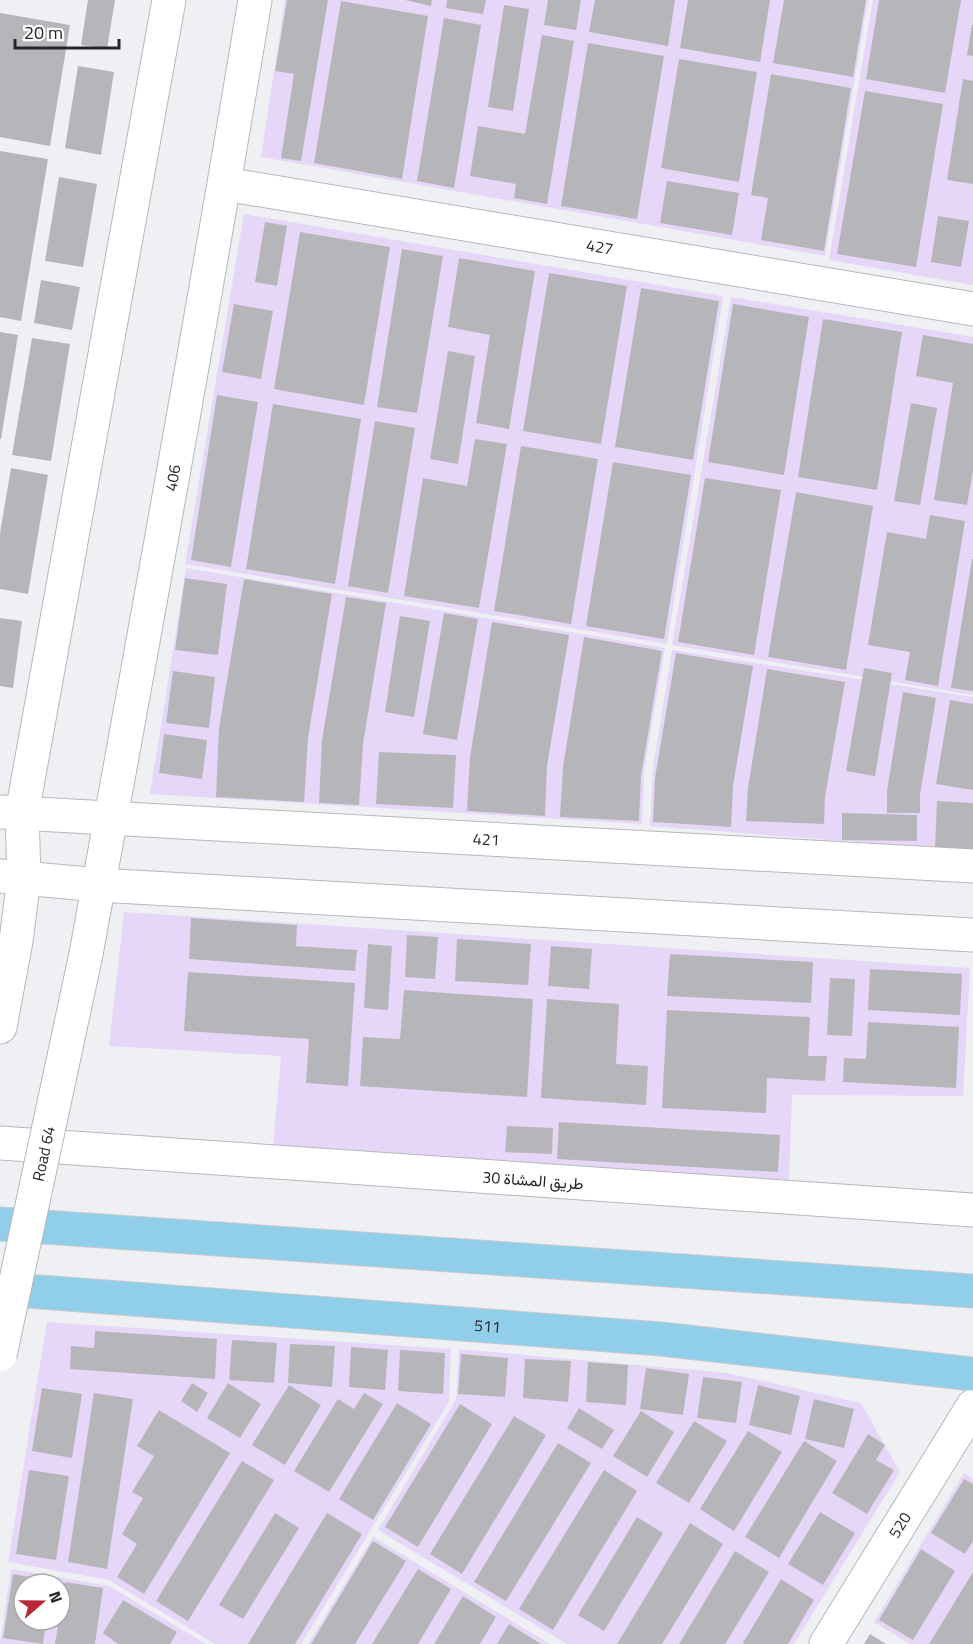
<svg xmlns="http://www.w3.org/2000/svg" width="973" height="1644" font-family="'Titillium Web',Vazirmatn,sans-serif">
<style>
.green{fill:#e6d7f8;fill-rule:evenodd}
.building{fill:#b6b6ba}
.lines{fill:none;stroke-linecap:round;stroke-linejoin:round}
.minor-casing{stroke:#b6b8bb;stroke-width:35}
.major-casing{stroke:#cbcbcb;stroke-width:35}
.minor{stroke:#fff;stroke-width:33}
.major{stroke:#90ceea;stroke-width:33}
.minor-bridge-casing{stroke:#b6b8bb;stroke-width:35;stroke-linecap:butt}
.minor-bridge{stroke:#fff;stroke-width:33}
.labels{text-anchor:middle;stroke-width:4.5;stroke-linejoin:round;paint-order:stroke}
.street-label{font-size:16px;fill:#252627;stroke:#fff}
</style>
<rect width="100%" height="100%" fill="#eef0f3"/>
<!-- green -->
<path class="green" d="M285 0H868L825 256 261 157Z
M873 0H973V285L829 260Z
M244 214 723 296 667 644 185 564Z
M731 297 973 337V695L672 645Z
M186 568 665 648 644 771 642 824 150 794Z
M672 650 973 697V851L650 826 653 769Z
M124 912 970 968 963 1096 792 1095 789 1180 273 1147 281 1056 109 1046Z
M47 1322 451 1349 449 1402 301 1644H215L109 1580 8 1562Z
M459 1349 727 1373 861 1403 900 1472 794 1644H567L378 1530 456 1399Z
M964 1473 973 1479V1644H910L874 1622Z
M373 1537 550 1644H308Z
M11 1569 109 1586 206 1644H0ZM24 1584H60V1620H24Z"/>
<!-- building -->
<path class="building" d="M88 0H115L107 49 81 45Z
M287 0H328L301 161 281 158 294 74 275 71Z
M405 0H432L431 6Z
M447 0H486L483 14 446 8Z
M548 0H581L576 30 544 25Z
M595 0H675L668 46 589 32Z
M688 0H770L760 62 680 48Z
M784 0H866L853 77 773 63Z
M879 0H961L945 93 866 79Z
M341 1 428 16 402 179 314 163Z
M504 5 529 9 513 111 488 107Z
M0 13 70 25 50 146 0 137Z
M444 18 481 25 454 188 417 181Z
M972 25H973V56L967 55Z
M542 35 574 41 547 204 514 198 516 184 470 176 478 126 525 134Z
M588 43 664 56 637 219 561 206Z
M679 59 757 72 739 182 661 168Z
M78 66 114 72 101 155 65 148Z
M771 74 851 88 824 251 761 240 768 198 751 195Z
M963 79 973 81V184L947 180Z
M865 91 943 104 916 267 837 254Z
M0 151 48 159 21 321 0 317Z
M59 177 97 184 83 267 45 261Z
M667 181 739 193 732 235 660 223Z
M938 216 969 221 961 267 931 262Z
M265 222 287 226 277 286 255 282Z
M300 232 390 247 364 405 274 389Z
M402 249 443 256 417 413 377 407Z
M459 258 535 271 509 429 476 423 490 335 448 327Z
M549 273 627 286 601 444 523 431Z
M41 280 80 287 72 330 34 323Z
M641 288 719 301 693 460 615 447Z
M234 304 273 311 261 379 222 372Z
M733 304 809 317 784 475 708 462Z
M823 319 902 332 877 490 798 477Z
M0 332 18 335 1 439H0Z
M923 335 973 344V471L967 505 934 500 953 383 916 376Z
M32 338 70 344 51 461 12 455Z
M448 351 475 356 458 464 430 459Z
M217 395 258 402 231 567 191 560Z
M911 403 937 408 920 505 894 501Z
M273 404 361 419 335 584 246 569Z
M375 421 415 428 388 593 348 586Z
M475 439 507 444 479 608 404 596 423 478 467 486Z
M521 446 598 459 571 624 494 611Z
M613 462 691 475 664 639 586 626Z
M11 468 48 475 28 594 0 589V533Z
M705 478 781 490 754 655 678 642Z
M796 492 873 506 846 670 768 657Z
M930 515 965 521 938 686 905 680 910 652 868 645 887 532 926 539Z
M972 559H973V691L951 688Z
M185 578 227 584 218 655 175 650Z
M244 579 332 594 308 738 304 802 216 797 219 728Z
M346 597 386 603 363 744 359 805 319 803 322 740Z
M444 613 478 619 457 740 423 734Z
M400 616 430 621 414 717 385 712Z
M0 618 22 621 13 688 0 686Z
M492 622 569 635 547 766 545 816 467 811 470 757Z
M584 637 662 651 641 776 639 821 560 817 563 767Z
M676 653 753 666 733 786 731 827 653 822 655 778Z
M864 668 892 673 875 776 846 771Z
M767 669 845 682 825 797 824 824 746 821 748 788Z
M173 671 215 677 209 728 166 723Z
M903 692 936 698 920 795V813H887V791Z
M950 700 973 704V790L936 784Z
M164 734 207 740 202 779 159 773Z
M379 752 456 755 453 808 376 804Z
M937 801 973 803V851L935 849Z
M842 813 917 815V841L842 840Z
M191 918 297 925 296 946 357 950 355 971 189 959Z
M407 935 438 937 435 979 405 977Z
M457 939 531 944 528 985 455 981Z
M368 944 392 946 388 1010 364 1008Z
M551 946 592 949 589 989 548 986Z
M670 954 813 962 811 1003 667 996Z
M870 969 962 974 960 1015 868 1010Z
M188 972 355 983 348 1086 306 1083 309 1039 184 1031Z
M830 978 855 979 852 1036 827 1035Z
M404 990 533 999 527 1097 360 1086 363 1037 400 1039Z
M547 999 619 1004 616 1064 648 1066 646 1105 541 1098Z
M667 1010 810 1017 808 1056H827L825 1081 767 1078 766 1113 662 1108Z
M868 1022 959 1027 956 1088 843 1082 844 1058 866 1059Z
M559 1122 780 1135 778 1172 557 1159Z
M507 1126 553 1128 552 1154 505 1152Z
M95 1331 217 1339 215 1379 70 1369 71 1346 94 1348Z
M232 1340 277 1343 274 1383 229 1380Z
M290 1344 335 1346 332 1387 288 1383Z
M351 1347 388 1350 385 1390 349 1387Z
M400 1350 445 1353 443 1394 398 1391Z
M461 1354 508 1358 505 1397 458 1394Z
M525 1359 571 1361 568 1402 523 1398Z
M588 1362 628 1365 626 1405 586 1402Z
M646 1368 689 1374 683 1415 640 1409Z
M703 1377 742 1382 736 1423 697 1418Z
M192 1383 208 1393 197 1412 181 1401Z
M228 1383 261 1404 240 1438 207 1418Z
M289 1385 321 1405 285 1465 252 1445Z
M758 1385 800 1396 791 1435 749 1425Z
M42 1388 82 1394 72 1458 32 1451Z
M94 1393 133 1399 107 1569 68 1562Z
M364 1393 383 1404 329 1492 294 1471 338 1399 354 1409Z
M814 1399 854 1409 844 1448 805 1439Z
M397 1403 431 1424 373 1520 339 1499Z
M460 1404 492 1424 418 1547 385 1527Z
M579 1408 614 1430 602 1449 567 1428Z
M159 1410 230 1453 144 1594 117 1577 137 1544 122 1534 143 1498 132 1492 154 1456 137 1446Z
M641 1411 674 1432 647 1477 613 1456Z
M514 1416 546 1435 462 1574 430 1554Z
M694 1421 727 1441 689 1503 656 1483Z
M748 1431 782 1452 734 1531 700 1509Z
M868 1434 885 1445 876 1460 894 1470 867 1514 832 1493Z
M804 1441 837 1461 779 1558 745 1537Z
M558 1443 591 1463 506 1601 474 1582Z
M242 1461 274 1480 188 1621 156 1601Z
M29 1470 69 1476 56 1560 16 1554Z
M604 1470 637 1491 553 1630 519 1609Z
M964 1479 973 1484V1541L965 1554 931 1533Z
M820 1512 855 1533 823 1585 788 1564Z
M275 1513 299 1528 243 1619 219 1605Z
M327 1513 362 1534 295 1644H248Z
M637 1517 663 1533 604 1631 578 1615Z
M690 1523 723 1544 662 1644H617Z
M373 1541 406 1561 355 1644H311Z
M921 1549 955 1571 913 1640 879 1620Z
M735 1551 769 1572 725 1644H679Z
M418 1569 451 1589 418 1644H372Z
M973 1572V1644H929Z
M13 1574 53 1581 52 1584H24V1620H46L43 1644 3 1638Z
M781 1579 814 1600 788 1644H744L743 1643Z
M65 1582 103 1588 95 1644H55Z
M463 1596 496 1617 480 1644H434Z
M123 1600 177 1632 170 1644H118L103 1633Z
M509 1624 541 1644H497Z
M870 1634 886 1644H864Z"/>
<g class="lines">
<!-- minor casing -->
<g class="minor-casing">
<g id="minor">
<path id="s1" d="M225 184 973 309"/>
<path id="s2" d="M1 812 973 866"/>
<path d="M0 876 99 885 973 935"/>
<path id="s3" d="M86 954C144 637 202 319 255 0"/>
<path d="M0 1027 16 941 24 878 22 813 169 0"/>
<path d="M0 1143 973 1210"/>
<path id="s4" d="M826 1644 973 1406"/>
</g>
</g>
<!-- major casing -->
<g class="major-casing">
<g id="major">
<path d="M0 1224 973 1291"/>
<path id="s5" d="M0 1289 661 1339 973 1374"/>
</g>
</g>
<!-- minor -->
<use href="#minor" class="minor"/>
<!-- major -->
<use href="#major" class="major"/>
<!-- minor-bridge casing -->
<g class="minor-bridge-casing">
<g id="minor-bridge">
<path id="s6" d="M0 1355 86 954"/>
</g>
</g>
<!-- minor-bridge -->
<use href="#minor-bridge" class="minor-bridge"/>
</g>
<g class="labels">
<!-- street labels -->
<g class="street-label">
<text dy="6" stroke="none"><textPath href="#s1" startOffset="380">427</textPath></text>
<text dy="6" stroke="none"><textPath href="#s3" startOffset="484">406</textPath></text>
<text dy="6" stroke="none"><textPath href="#s2" startOffset="486">421</textPath></text>
<text dy="6" stroke="none"><textPath href="#s6" startOffset="206">Road 64</textPath></text>
<text transform="translate(533 1180) rotate(4)" y="6">طريق المشاة 30</text>
<text dy="6" stroke="none"><textPath href="#s5" startOffset="489">511</textPath></text>
<text dy="6" stroke="none"><textPath href="#s4" startOffset="140">520</textPath></text>
</g>
</g>
<!-- north arrow -->
<g transform="translate(42 1602) rotate(70)"><circle r="28" fill="#ffffff" stroke="#a8a8a9" stroke-width="1.5"/>
<path d="M0-4.5L10 22L0 15L-10 22Z" fill="#b82738"/>
<text y="-9" font-size="16" font-weight="bold" text-anchor="middle" fill="#252627">N</text>
</g>
<!-- scale -->
<path d="M15 39v9h104v-9" fill="none" stroke="#252627" stroke-width="3"/>
<text x="24" y="39" font-size="18" fill="#252627" stroke="#ffffff" stroke-width="4.5" paint-order="stroke">20 m</text>
</svg>
